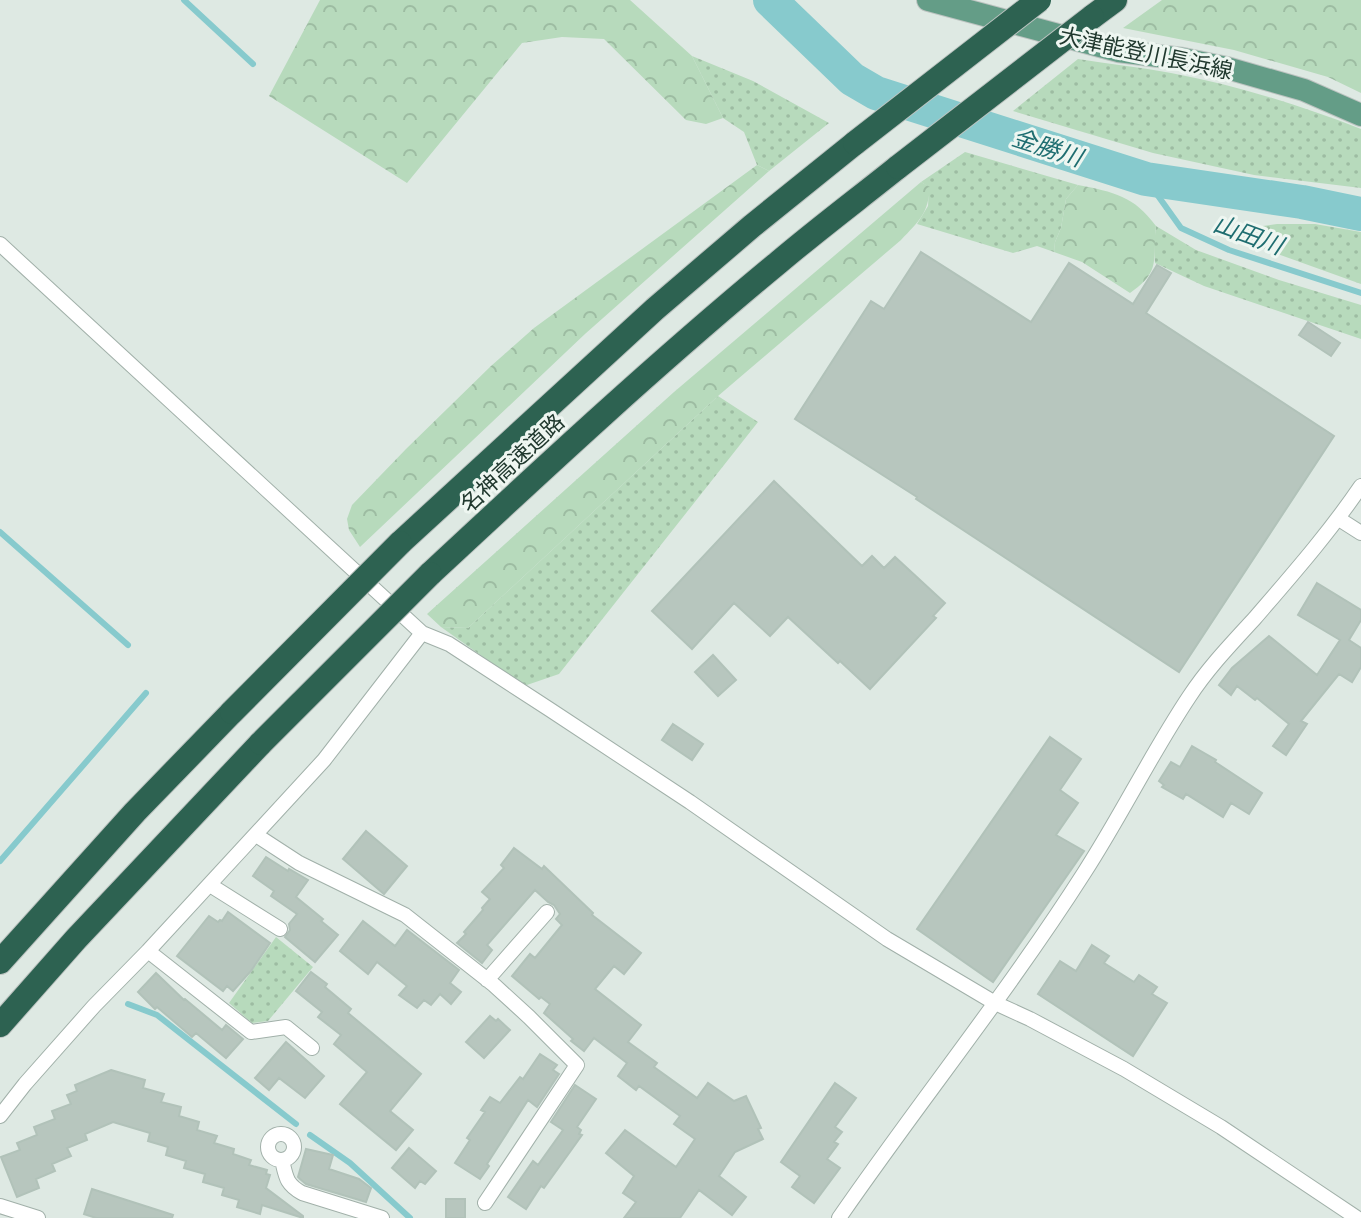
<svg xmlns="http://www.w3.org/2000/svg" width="1361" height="1218" font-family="Quicksand,'Noto Sans JP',sans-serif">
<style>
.green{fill:url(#green-dots)}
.forest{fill:url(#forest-crowns)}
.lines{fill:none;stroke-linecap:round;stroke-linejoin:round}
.stream{stroke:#87cacd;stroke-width:6}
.river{stroke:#87cacd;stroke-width:34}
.building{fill:#b7c6be;stroke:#b1c2b9;stroke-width:2}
.minor-casing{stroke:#a1b0a9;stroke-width:16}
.primary-casing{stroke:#bcc3c0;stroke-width:24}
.motorway-casing{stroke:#bcc3c0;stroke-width:26}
.minor{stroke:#fff;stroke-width:14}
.primary{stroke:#649d87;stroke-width:22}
.motorway{stroke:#2d6251;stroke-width:24}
.motorway-bridge-casing{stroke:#bcc3c0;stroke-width:26;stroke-linecap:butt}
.motorway-bridge{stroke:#2d6251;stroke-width:24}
.labels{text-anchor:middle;stroke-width:6;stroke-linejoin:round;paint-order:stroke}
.street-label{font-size:22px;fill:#20382e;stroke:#eef6f1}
.water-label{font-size:24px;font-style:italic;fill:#1e6d70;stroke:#eef6f1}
</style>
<defs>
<pattern id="green-dots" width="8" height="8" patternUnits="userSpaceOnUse" patternTransform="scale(2)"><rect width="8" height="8" fill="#b7dabc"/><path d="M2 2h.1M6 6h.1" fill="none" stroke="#9dbca2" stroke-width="1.8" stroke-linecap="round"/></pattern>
<pattern id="forest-crowns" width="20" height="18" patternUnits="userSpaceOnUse" patternTransform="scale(2)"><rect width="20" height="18" fill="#b7dabc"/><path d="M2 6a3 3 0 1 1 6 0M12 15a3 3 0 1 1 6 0" fill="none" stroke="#9dbca2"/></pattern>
</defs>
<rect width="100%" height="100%" fill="#dee9e3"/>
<!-- green -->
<path class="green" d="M692 56 753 81 829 123 769 171 757 165 744 132 723 118Z
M1078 59C1109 64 1140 67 1171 73 1236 85 1299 105 1361 129V188L1254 175 1153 153 1013 111Z
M965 152 1078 185 1066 199 1061 228 1055 242 1054 252 1037 246 1013 253 917 224 928 206 929 187 921 182Z
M1277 224H1315L1361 232V284L1236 239 1248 228Z
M1156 226 1196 250 1279 280 1361 305V339L1204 286 1155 263 1154 244Z
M718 396 758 422 559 674 524 686 441 627 468 628Z
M276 937 313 967 268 1021 252 1023 229 1003Z"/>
<!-- forest -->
<path class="forest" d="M320 0H630L692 56 723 118 706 124 686 120 604 39 562 37 522 43 407 183 269 96Z
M1162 0H1361V93L1328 77 1234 50 1123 28Z
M757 165 769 171 585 334 360 547 349 530 347 519 352 505 406 449 491 366 534 328Z
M921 182 930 187C928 214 919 221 901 240L718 396 468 628 441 627 427 614 674 392Z
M1078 185C1114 192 1134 196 1156 226 1152 260 1162 271 1130 293L1082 262 1054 252 1055 242 1061 228 1066 199Z"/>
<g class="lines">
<!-- stream -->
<path class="stream" d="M184 0 253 64
M1146 179 1181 228 1229 250 1361 293
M0 532 128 645
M0 861 146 693
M128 1004 157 1015 296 1124
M310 1135 350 1163 410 1218"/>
<!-- river -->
<path class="river" d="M770 0 852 79 876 93 1146 179 1302 202 1361 214"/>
</g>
<!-- building -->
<path class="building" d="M921 252 1031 322 1069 263 1133 304 1157 265 1171 273 1146 313 1334 436 1179 672 916 499 917 497 795 419 871 301 884 309Z
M1308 322 1340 343 1331 356 1299 335Z
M774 481 862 566 872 556 884 568 895 557 945 603 933 616 936 618 870 689 840 661 838 663 788 617 770 636 734 603 692 649 652 611Z
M1317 583 1361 610V620L1349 640 1361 648V667L1352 682 1339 674 1301 721 1307 724 1286 755 1273 746 1289 724 1257 698 1255 700 1237 686 1231 695 1219 685 1232 668 1269 636 1317 675 1340 640 1298 615Z
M713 655 736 680 718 696 695 672Z
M673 724 703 744 692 760 662 740Z
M1050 737 1081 759 1060 790 1078 803 1056 835 1084 851 993 982 917 929Z
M1192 746 1216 760 1215 762 1262 793 1249 814 1231 803 1223 817 1186 794 1183 799 1162 787 1164 785 1159 781 1171 762 1180 767Z
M366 831 407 866 384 894 343 859Z
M514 848 542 869 544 866 593 913 592 915 641 953 624 974 614 966 595 989 641 1025 628 1042 657 1063 654 1067 697 1098 708 1083 734 1101 746 1096 761 1128 758 1129 763 1139 735 1152 719 1176 746 1197 732 1215 699 1190 680 1218H624L636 1202 623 1193 634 1176 606 1153 625 1130 676 1167 695 1139 674 1124 680 1116 639 1086 636 1090 618 1076 627 1063 594 1038 584 1051 571 1041 573 1039 544 1013 550 1004 541 997 539 999 512 976 530 954 535 958 562 925 556 919 560 914 554 905 548 902 535 890 487 945 492 950 482 963 457 943 466 934 464 932 483 910 482 908 490 899 482 892 504 868 501 865Z
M266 857 288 871 289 869 308 880 296 897 323 919 321 921 338 935 315 962 285 937 290 930 289 924 297 914 271 896 274 891 253 876Z
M228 912 270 943 251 971 233 991 227 986 223 991 177 956 209 916 218 922 220 920 222 921Z
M363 921 395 946 407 930 459 970 450 983 461 992 451 1004 440 994 431 1005 424 1000 417 1008 399 995 407 986 377 962 368 974 340 951Z
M1092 945 1109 956 1104 963 1134 982 1139 975 1157 987 1152 994 1167 1003 1133 1056 1038 994 1060 961 1076 971Z
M311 972 327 984 325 987 351 1009 348 1013 421 1074 390 1111 413 1130 396 1150 340 1104 367 1072 334 1044 341 1035 318 1017 322 1012 296 991Z
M156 973 184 1000 185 999 222 1030 226 1025 243 1039 226 1058 196 1033 192 1037 157 1007 155 1009 138 992Z
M490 1016 496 1021 498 1019 510 1030 484 1058 466 1042Z
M286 1042 324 1076 305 1098 279 1078 269 1090 255 1078Z
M540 1054 557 1065 553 1070 559 1074 537 1107 528 1100 487 1164 489 1166 480 1179 455 1163 470 1140 467 1138 485 1112 481 1110 490 1097 500 1103 520 1077 523 1079Z
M111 1070 145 1080 143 1088 164 1094 161 1102 181 1107 179 1116 199 1122 197 1130 217 1136 214 1143 234 1149 233 1154 251 1160 249 1165 267 1170 266 1174 270 1175 266 1188 303 1216V1218L262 1205 260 1214 237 1207 239 1200 222 1195 224 1188 203 1182 205 1174 184 1168 186 1161 166 1155 168 1147 148 1141 150 1133 113 1122 85 1134 87 1140 67 1148 71 1156 52 1164 55 1171 36 1179 39 1188 17 1197 1 1157 20 1150 17 1143 37 1135 34 1127 55 1119 52 1111 71 1104 67 1095 77 1091 75 1085Z
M835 1083 856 1098 835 1127 842 1132 834 1142 838 1144 827 1159 840 1168 814 1203 792 1187 800 1176 781 1162Z
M575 1085 596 1099 577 1127 581 1130 579 1134 582 1135 544 1188 541 1186 526 1209 508 1197 533 1161 538 1165 563 1130 551 1122Z
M409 1148 436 1171 425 1184 420 1181 415 1188 392 1168Z
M306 1149 333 1155 329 1169 359 1179 371 1188 366 1202 306 1184 300 1179 298 1177Z
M92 1189 173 1215 172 1218H96L84 1214Z
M446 1199H465V1218H446Z"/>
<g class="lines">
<!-- minor casing -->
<g class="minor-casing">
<path id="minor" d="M0 244 422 633 449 644 549 709 690 802 887 939 995 1003 1030 1019 1124 1069 1221 1127 1357 1218
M1339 519 1361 533
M256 835 299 863 405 915 494 985 529 1017 577 1065 485 1203
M210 885 280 929
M148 951 251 1032 286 1027 312 1048
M487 980 547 912
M0 1116 25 1084 94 1006 148 951 324 760 422 633
M268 1147a13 13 0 1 1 26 0a13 13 0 1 1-26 0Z
M282 1160C286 1177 286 1184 302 1193L382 1218
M0 1206 38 1218
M839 1218C919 1102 1008 992 1084 873 1121 816 1151 754 1189 697 1208 668 1232 643 1255 618 1292 575 1329 533 1361 486"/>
</g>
<!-- primary casing -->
<g class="primary-casing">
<path id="primary" d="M928 0 1118 51 1183 59 1227 68 1304 90 1361 115"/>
</g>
<!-- motorway casing -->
<g class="motorway-casing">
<path id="motorway" d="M1092 17 1115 0
M400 543 655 309 752 226 855 143
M430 574C544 468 659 361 779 262 818 229 858 199 898 167
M0 962 135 812 232 712
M0 1025 76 939 261 743"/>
</g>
<!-- minor -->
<use href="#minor" class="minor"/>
<!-- primary -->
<use href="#primary" class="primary"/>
<!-- motorway -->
<use href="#motorway" class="motorway"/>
<!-- motorway-bridge casing -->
<g class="motorway-bridge-casing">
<path id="motorway-bridge" d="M855 143 1039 0
M898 167 1092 17
M232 712 400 543
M261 743 430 574"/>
</g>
<!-- motorway-bridge -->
<use href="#motorway-bridge" class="motorway-bridge"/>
</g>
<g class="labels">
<!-- street labels -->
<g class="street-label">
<text transform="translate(1146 53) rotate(12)" y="8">大津能登川長浜線</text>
<text transform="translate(512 463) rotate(-43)" y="8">名神高速道路</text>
</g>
<!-- water labels -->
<g class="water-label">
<text transform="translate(1047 148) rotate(18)" y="8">金勝川</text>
<text transform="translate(1248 235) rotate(20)" y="8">山田川</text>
</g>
</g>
</svg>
